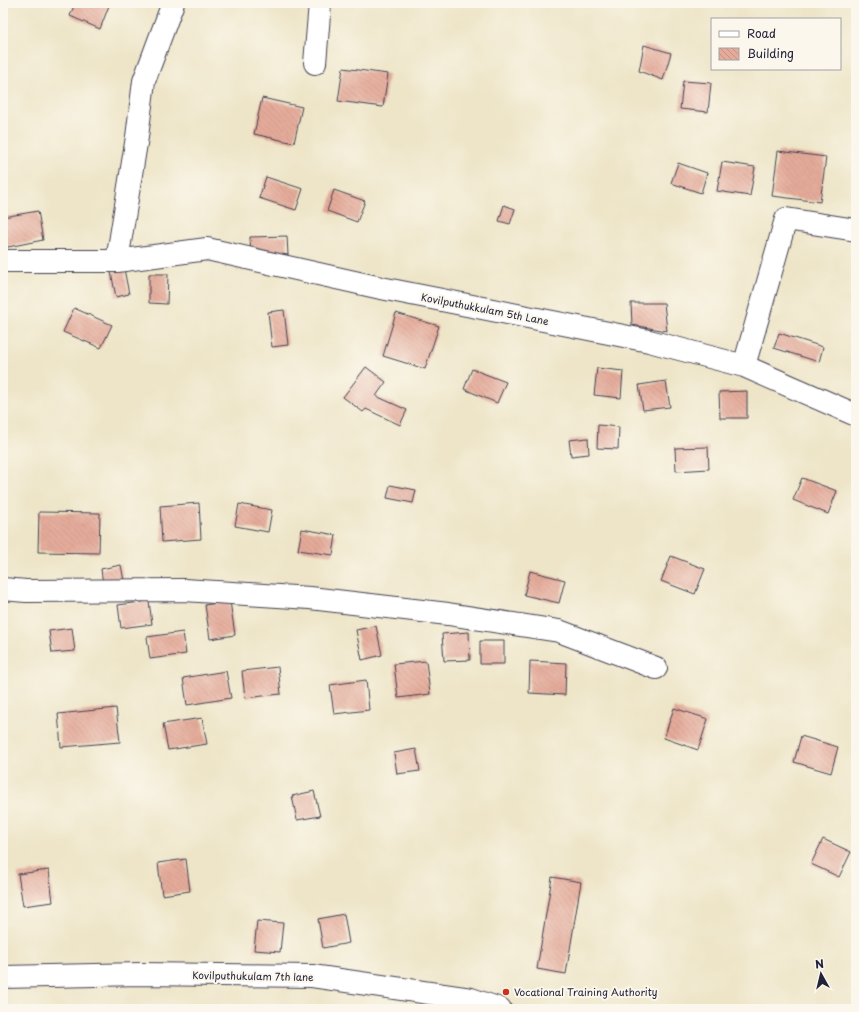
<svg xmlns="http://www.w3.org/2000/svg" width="859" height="1012" font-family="'Playpen Sans',sans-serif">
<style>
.building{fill:url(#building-back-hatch)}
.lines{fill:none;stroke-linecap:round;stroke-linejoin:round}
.minor-casing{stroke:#413f50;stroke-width:24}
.minor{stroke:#fff;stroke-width:22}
.poi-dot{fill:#c8321e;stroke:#fbf7ec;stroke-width:1.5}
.labels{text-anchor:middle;stroke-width:4;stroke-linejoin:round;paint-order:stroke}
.street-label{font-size:10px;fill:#22223b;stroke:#fbf7ec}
.poi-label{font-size:10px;fill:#22223b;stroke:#fbf7ec;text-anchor:start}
</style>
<defs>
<pattern id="building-back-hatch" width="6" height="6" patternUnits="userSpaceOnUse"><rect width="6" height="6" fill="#e5ab9a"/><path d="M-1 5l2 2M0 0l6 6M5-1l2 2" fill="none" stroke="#c49386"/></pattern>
</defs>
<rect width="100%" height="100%" fill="#fbf7ec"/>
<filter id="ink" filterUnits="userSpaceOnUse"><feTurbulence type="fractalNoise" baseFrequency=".025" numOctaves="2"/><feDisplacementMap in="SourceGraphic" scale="8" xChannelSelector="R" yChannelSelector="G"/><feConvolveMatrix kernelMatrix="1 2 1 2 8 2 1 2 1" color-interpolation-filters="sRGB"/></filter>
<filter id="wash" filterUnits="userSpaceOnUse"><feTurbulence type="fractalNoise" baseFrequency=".012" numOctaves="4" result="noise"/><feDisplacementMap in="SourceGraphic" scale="16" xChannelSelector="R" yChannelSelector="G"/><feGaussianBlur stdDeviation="0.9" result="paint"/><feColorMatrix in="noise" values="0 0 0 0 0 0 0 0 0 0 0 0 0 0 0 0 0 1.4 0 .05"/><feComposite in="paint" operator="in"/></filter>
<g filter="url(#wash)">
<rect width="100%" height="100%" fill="#eee5c8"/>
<g id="blocks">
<!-- building -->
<path class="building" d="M75 3H110L100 29 70 16Z
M644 45 671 53 663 80 639 71Z
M343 68 388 74 383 107 338 101Z
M683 81 711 83 708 112 680 109Z
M262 98 302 107 294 143 254 134Z
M778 151 826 157 820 202 772 196Z
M722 162 755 167 750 196 717 191Z
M678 163 707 173 701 193 671 183Z
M266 177 303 189 296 210 259 198Z
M334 190 365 201 357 222 327 211Z
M504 205 515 209 510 224 499 221Z
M38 211 43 240 3 248V217Z
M287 236 288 255 251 256 250 237Z
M124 269 129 294 116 297 111 272Z
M149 274H168L167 304 149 303Z
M631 303H664L667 331 632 325Z
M74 308 112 325 101 348 63 332Z
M284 310 288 345 272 347 268 312Z
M396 313 439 326 425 369 383 356Z
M779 333 823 347 819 362 774 348Z
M366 367 386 382 376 396 407 410 400 425 366 409 363 412 343 397Z
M597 368 623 371 621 398 594 395Z
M472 369 506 382 497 403 464 389Z
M666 381 670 407 643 410 639 385Z
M747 391V418H720L719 392Z
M598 425 619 427 618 449 597 448Z
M588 438 589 454 571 456 569 440Z
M708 447 709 469 676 471 675 448Z
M802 478 837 491 828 514 793 500Z
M390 485 416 490 413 503 387 498Z
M199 503 201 539 162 542 160 506Z
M239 504 272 510 268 532 235 526Z
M39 512 100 513 99 553 38 552Z
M302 529 336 535 333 555 298 550Z
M671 556 705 569 695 594 661 581Z
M121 565 124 581 103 585 101 569Z
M530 571 565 580 559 603 524 595Z
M149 601 152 624 121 628 118 605Z
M230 601 235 635 210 639 205 605Z
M376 626 382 655 362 660 356 630Z
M72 628 75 651 52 653 49 631Z
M183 632 186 654 150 659 147 637Z
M469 632 470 660 444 661 442 634Z
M480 641H504V664H480Z
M426 661 430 694 398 698 394 664Z
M530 661 566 663 565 695 529 693Z
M278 667 281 694 245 698 242 671Z
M226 671 231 698 187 705 183 678Z
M366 680 369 710 334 714 330 685Z
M116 708 120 742 61 747 58 714Z
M674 708 708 719 698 750 664 738Z
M202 718 207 744 168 750 163 724Z
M801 736 838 747 831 773 794 762Z
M416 749 420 771 397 774 394 753Z
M314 791 320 816 297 820 292 796Z
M823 839 851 852 839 877 811 864Z
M186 859 190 891 162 895 158 863Z
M49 870 53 902 23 906 18 874Z
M552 877 581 882 566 974 537 969Z
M344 914 349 943 323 948 318 919Z
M257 921 283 923 280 952 254 950Z"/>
</g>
</g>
<g filter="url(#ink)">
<use href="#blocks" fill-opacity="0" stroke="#413f50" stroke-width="1"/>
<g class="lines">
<!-- minor casing -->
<g class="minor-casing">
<path id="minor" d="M315 63 320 3
M3 261H117L207 249 381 288 649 341 744 366 786 219 856 230
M117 261 137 137 144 81 173 3
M744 366 856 415
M3 589 26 591 184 590 310 598 448 614 559 631 656 668
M3 977 141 974 312 976 471 999 500 1009"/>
</g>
<!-- minor -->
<use href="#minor" class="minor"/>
</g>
</g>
<!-- markers -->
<circle class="poi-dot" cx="506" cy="992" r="4"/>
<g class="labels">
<!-- street labels -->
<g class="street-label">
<text transform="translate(485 309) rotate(11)" y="4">Kovilputhukkulam 5th Lane</text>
<text transform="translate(253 976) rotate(1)" y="4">Kovilputhukulam 7th lane</text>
</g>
<!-- poi labels -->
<g class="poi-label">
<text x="514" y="996">Vocational Training Authority</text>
</g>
</g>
<!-- margin -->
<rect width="859" height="1012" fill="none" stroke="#fbf7ec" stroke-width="16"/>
<!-- legend -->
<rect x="711" y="18" width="130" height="52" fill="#fbf7ec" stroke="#a4a2a5"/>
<rect x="719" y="31" width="20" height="6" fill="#ffffff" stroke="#a4a2a5"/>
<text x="747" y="38" font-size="12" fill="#22223b">Road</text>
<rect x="719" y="48" width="20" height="12" fill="url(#building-back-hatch)" stroke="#a4a2a5"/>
<text x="747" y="58" font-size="12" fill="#22223b">Building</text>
<!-- north arrow -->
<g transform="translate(821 974) rotate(352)" stroke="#fbf7ec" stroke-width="3" paint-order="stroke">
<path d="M0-3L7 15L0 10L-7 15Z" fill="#22223b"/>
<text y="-6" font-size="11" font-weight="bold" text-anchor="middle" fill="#22223b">N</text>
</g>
</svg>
